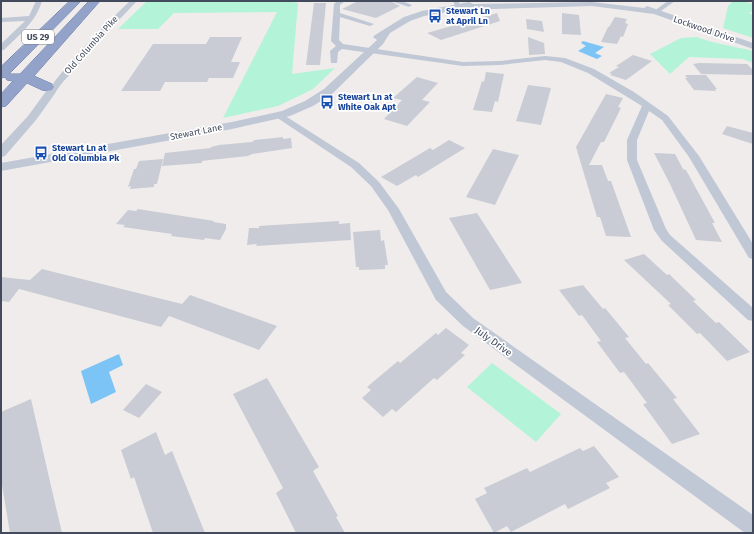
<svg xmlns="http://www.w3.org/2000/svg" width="754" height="534" font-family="'Fira Sans',sans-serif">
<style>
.green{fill:#b3f3d8}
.water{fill:#7bc4f5}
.building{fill:#c9ccd4}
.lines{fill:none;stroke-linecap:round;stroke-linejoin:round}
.trunk-casing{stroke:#687cac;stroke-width:1}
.minor{fill:#c0c7d5;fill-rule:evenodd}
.tertiary{fill:#c0c7d5;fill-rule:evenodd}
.trunk{fill:#92a2c8;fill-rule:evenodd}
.labels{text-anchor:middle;stroke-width:3.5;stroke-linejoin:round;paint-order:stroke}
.far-transit-label{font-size:9px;font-weight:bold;fill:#164399;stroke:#fff;text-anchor:start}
.far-street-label{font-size:9px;fill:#424a5b;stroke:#fff}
.shield{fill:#fff;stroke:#7b808c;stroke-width:1}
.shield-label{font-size:9px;font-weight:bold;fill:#424a5b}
.street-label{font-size:10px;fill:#424a5b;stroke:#fff}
</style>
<rect width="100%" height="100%" fill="#efeceb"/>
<!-- green -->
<path class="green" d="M147 1H286L298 3 292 74 335 68 313 89 278 106 223 118 277 12 174 13 158 29H118Z
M733 1H742L753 4V11L749 13 753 15V38L723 28 728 6Z
M697 37C715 44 734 46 753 51V63L743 59 689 57 670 74 650 54 681 38Z
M492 363 561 414 536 442 467 387Z"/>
<!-- water -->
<path class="water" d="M583 41 604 47 595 53 602 56 597 59 578 51 586 46 581 43Z
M119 354 123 365 109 372 116 392 91 404 81 371Z"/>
<!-- building -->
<path class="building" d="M358 1H390L400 6 376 18 342 9Z
M314 3H326L320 65H306Z
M497 13 500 21 441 40 427 33Z
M562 13 579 15 581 35 562 34Z
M615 17 627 19 625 23 628 24 623 37 621 36 617 44 601 42 608 27H609Z
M526 19 542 21 544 32 527 29Z
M210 37H242L231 62H240L233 78H209L207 82H165L160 91H121L153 44H206Z
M528 37 544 43 545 54 529 55Z
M633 55 652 61 626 80 610 75 612 74 609 73 619 67 616 66Z
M699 63 747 64 753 70V75L701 74 693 64Z
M486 72 504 74 498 102 495 101 492 112 473 110 482 81 484 82Z
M685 75H706L717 89H715L716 91 694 90 685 78H687Z
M417 77 438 83 422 100 430 102 407 126 384 119 402 100 393 98Z
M528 85 551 88 541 125 516 121Z
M606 94 623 98 618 107 621 108 604 142H601L589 165H602L608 181H611L631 237 606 236 600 217H597L576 147Z
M727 126 753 133V144L722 134Z
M283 137V139L291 138 292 148 252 154 248 156 210 160 202 161V163L162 166 165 153 211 148V147L219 145 252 142 255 140Z
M449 140 465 148 418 177 416 175 397 186 381 177 430 148 433 150Z
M493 149 519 155 495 205 466 197Z
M654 153 675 154 683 169 686 170 715 223H712L722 242 696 240 670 184Z
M163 159 157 184H154V187L130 189 131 186 128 187 134 169H136L139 161Z
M138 209 214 221 213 222 226 224V229L220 240 205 238 204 240 171 236 172 234 123 227 125 225 116 224 128 210 136 211Z
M477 213 522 283 490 290 449 218Z
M339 221V224L350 223 351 240 256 246 257 244 247 245 249 228H259V226Z
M380 230 381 241 384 240 388 265H385V269L359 270V267H356L353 232Z
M644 254 667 275 669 274 696 300 693 301 716 323 719 322 750 352 727 361 700 333 697 334 668 305 671 304 624 260Z
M42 269 182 304 190 295 277 326 259 350 169 316 161 327 19 289 9 302 1 301V277L30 280Z
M583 285 603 309 605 308 629 337 625 338 646 364 648 363 677 398 673 399 700 434 672 444 643 404 647 403 624 372 620 373 597 342 601 341 582 315 579 316 559 290Z
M446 328 469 345 461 353 465 355 437 380 434 378 396 412 392 409 383 417 362 398 371 390 367 387 398 361 400 363 436 333 438 335Z
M267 378 319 467 313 471 338 516 336 517 345 533H296L276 493 283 488 233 394Z
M146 384 162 392 139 418 123 410Z
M31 399 51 486 62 533H10L1 479V412Z
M156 432 165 455 172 451 205 533H153L134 477 131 479 121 450Z
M594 446 619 477 606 483 610 488 568 509 565 504 511 532 507 526 494 533 475 499 487 493 484 488 527 468 530 472 580 448 583 451Z"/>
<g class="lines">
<!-- trunk casing -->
<g class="trunk-casing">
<path id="trunk" d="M70 1H81L9 74H20L89 1H100L34 76 52 84 54 87 52 90 47 91 42 90 27 83 6 106 1 107V94L13 81 7 80 5 77 1 78V67Z"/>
</g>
<!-- minor -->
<path class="minor" d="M36 1H42C36 22 19 35 4 50H1V44L25 21 1 22V18L29 16Z
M130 1H137L116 23 62 83 54 94H48L47 92C69 60 102 28 130 1Z
M337 1H345L340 5V13L374 24 370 26 340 17 339 40 343 44 463 62 500 61 545 56 565 58 594 69 634 92 668 116 699 156 753 244V259L749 258 689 157 662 120 649 111 637 140V160L666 229 670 235 753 308V321L748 320 662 241 654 230 627 160V140L642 106 588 73 561 62 545 60 500 65 463 66 342 49 338 52 337 63H331L330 51 336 46 331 41 334 4Z
M391 1H402L412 5 409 7Z
M453 1H459L460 8H456Z
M668 1H675L658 13H654V11Z
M279 112 359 163 379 182 399 209 446 292 473 318 753 515V533H745L463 326 436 300 388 210 371 186 351 167 276 117 274 115Z"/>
<!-- tertiary -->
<path class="tertiary" d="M469 2 473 4 592 2 644 8 647 6 753 43V49L654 14 592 6 459 10 424 16 410 21 390 33 383 44 332 94 313 106 290 116 232 129 1 171V163L232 122 282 111 305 101 324 89 377 40 373 37 375 35 404 17 422 11Z
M51 89 56 92 36 120 5 156 1 157V145L28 116 47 90Z"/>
<!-- trunk -->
<use href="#trunk" class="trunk"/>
</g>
<!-- icons -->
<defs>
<g id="bus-bare" transform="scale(1.08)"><path d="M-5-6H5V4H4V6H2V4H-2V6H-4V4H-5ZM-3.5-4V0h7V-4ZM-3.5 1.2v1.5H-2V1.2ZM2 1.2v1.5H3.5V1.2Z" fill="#1a4fb4" stroke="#fff" stroke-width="2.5" paint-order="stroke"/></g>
</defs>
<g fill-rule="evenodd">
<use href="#bus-bare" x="435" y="16"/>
<use href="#bus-bare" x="327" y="102"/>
<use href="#bus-bare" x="41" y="153"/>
</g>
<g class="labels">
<!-- far-transit labels -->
<g class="far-transit-label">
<text x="446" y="14">Stewart Ln<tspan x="446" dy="10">at April Ln</tspan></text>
<text x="338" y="100">Stewart Ln at<tspan x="338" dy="10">White Oak Apt</tspan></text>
<text x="52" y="151">Stewart Ln at<tspan x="52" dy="10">Old Columbia Pk</tspan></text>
</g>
<!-- far-street labels -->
<g class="far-street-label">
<text transform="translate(704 29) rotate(19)" y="3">Lockwood Drive</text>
<text transform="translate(91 45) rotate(-48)" y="3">Old Columbia Pike</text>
<text transform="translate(196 132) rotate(-11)" y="3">Stewart Lane</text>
</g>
<!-- shield labels -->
<rect class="shield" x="22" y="30" width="32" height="14" rx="3"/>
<g class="shield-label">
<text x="38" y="40">US 29</text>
</g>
<!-- street labels -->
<g class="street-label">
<text transform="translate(494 341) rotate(36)" y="4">July Drive</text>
</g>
</g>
<!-- border -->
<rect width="754" height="534" fill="none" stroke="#424a5b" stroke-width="4"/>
</svg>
